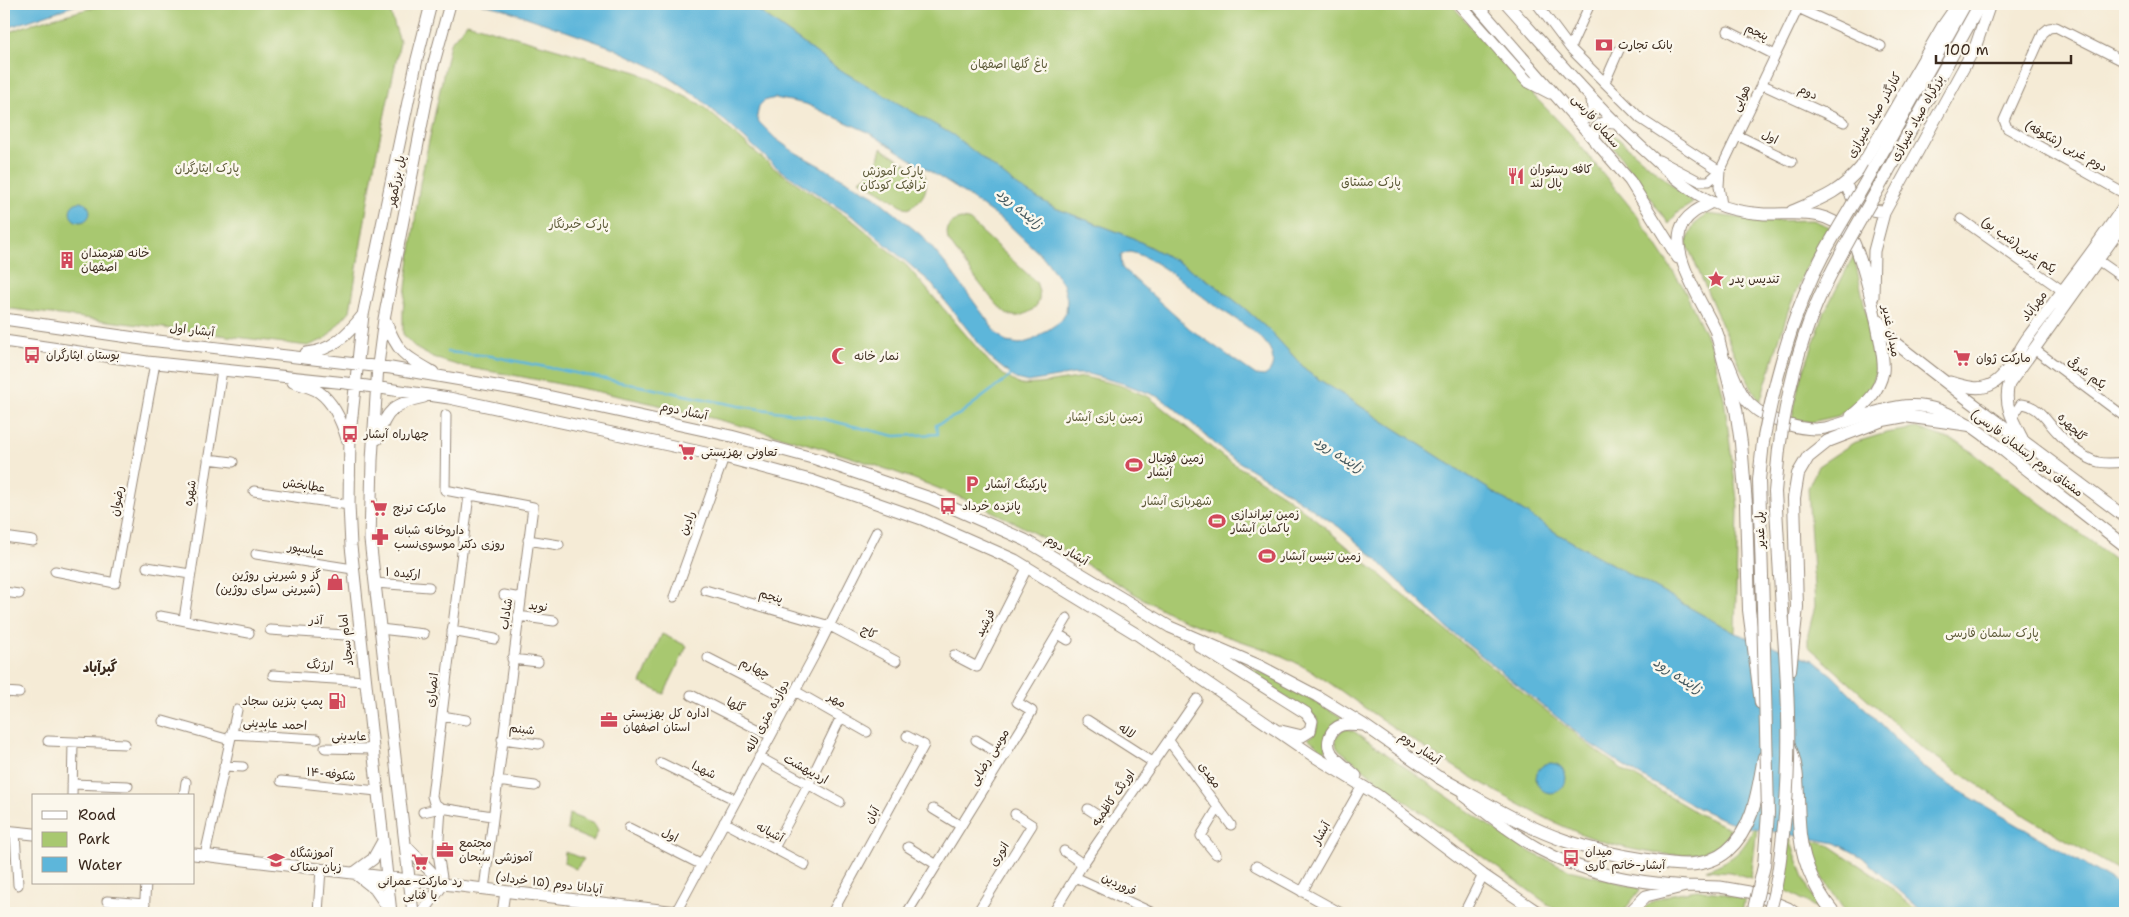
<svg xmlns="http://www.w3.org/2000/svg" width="2129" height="917" font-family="'Shantell Sans','Playpen Sans Arabic',sans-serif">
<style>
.green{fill:#a8c870;stroke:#727947}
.water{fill:#5db6da;stroke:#4c707c;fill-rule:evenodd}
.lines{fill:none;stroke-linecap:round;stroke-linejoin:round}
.stream{stroke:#5db6da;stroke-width:2.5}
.minor-casing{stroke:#988a7a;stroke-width:11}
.major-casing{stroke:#988a7a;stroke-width:13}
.highway-casing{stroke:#988a7a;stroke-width:14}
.minor{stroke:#fff;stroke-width:9}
.major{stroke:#fff;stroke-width:11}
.highway{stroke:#fff;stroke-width:12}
.highway-bridge-casing{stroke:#988a7a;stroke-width:14;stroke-linecap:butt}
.highway-bridge{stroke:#fff;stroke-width:12}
.labels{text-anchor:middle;stroke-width:5;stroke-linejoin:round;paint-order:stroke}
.street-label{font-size:12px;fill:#3b2a1e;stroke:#fbf7ec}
.poi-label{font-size:12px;fill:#3b2a1e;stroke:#fbf7ec;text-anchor:start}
.park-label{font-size:12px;fill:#5c5937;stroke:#fbf7ec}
.water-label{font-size:14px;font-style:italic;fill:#475b60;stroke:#fbf7ec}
.neighbourhood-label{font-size:14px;font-weight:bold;fill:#3b2a1e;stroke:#fbf7ec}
</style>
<rect width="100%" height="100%" fill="#fbf7ec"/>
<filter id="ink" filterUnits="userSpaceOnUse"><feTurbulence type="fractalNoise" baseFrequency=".02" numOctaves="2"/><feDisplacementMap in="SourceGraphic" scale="10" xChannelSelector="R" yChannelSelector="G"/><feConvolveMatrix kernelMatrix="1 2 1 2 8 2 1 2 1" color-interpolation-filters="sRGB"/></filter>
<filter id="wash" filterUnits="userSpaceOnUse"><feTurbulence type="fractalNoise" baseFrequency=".0096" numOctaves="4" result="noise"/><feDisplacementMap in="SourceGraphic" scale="20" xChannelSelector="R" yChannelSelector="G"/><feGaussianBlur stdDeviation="1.12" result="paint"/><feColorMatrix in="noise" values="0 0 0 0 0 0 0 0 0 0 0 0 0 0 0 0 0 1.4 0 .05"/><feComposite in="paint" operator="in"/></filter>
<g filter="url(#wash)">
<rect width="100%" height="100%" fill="#f5ebd6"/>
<!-- green -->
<path class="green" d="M107 4H353L389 8 400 42 373 171 350 311 325 339 308 346 4 308V34L34 23Z
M749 4H1451L1505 66 1570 133 1636 214 1682 285 1712 348 1724 398 1738 507 1735 633 1558 534 1309 373 1271 332 1243 307 1212 283 1178 262 1131 237 1055 208 1018 187 985 162 837 68Z
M467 23 637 72 700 104 774 168 856 223 907 266 990 363 1005 376 1020 385 1039 384 1084 377 1119 385 1149 397 1223 457 1284 495 1314 518 1421 610 1590 746 1622 769 1701 815 1733 830C1715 856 1684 857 1654 853 1593 845 1545 819 1492 789 1452 766 1413 741 1375 715 1344 694 1317 671 1282 656 1246 641 1208 632 1173 615 1110 583 1053 539 989 510 889 464 781 435 675 409 623 396 570 386 518 376 485 370 447 367 419 350 413 346 408 340 403 334V310L420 183 450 43Z
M1607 129 1693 203 1677 213 1669 224 1603 133Z
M881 148 925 175C929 193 922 200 908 209L860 180 876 167Z
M1707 214 1766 221 1813 220 1830 227 1805 270 1788 311 1760 402 1740 367 1686 242 1693 226Z
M961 219 969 220 1036 282C1040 293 1042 302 1032 310 1025 315 1017 318 1010 315 997 311 958 254 948 240 945 228 950 221 961 219Z
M1854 255 1878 370 1865 397 1838 416 1811 422 1792 419 1799 384 1825 311Z
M1917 428 1960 443 2125 567V874L2027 817 1922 748 1808 646V634L1815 606 1808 488 1818 466 1853 443 1886 433Z
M662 634 687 646 664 694 641 683Z
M1228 660 1274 677 1343 718 1335 722 1325 752 1308 738C1317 733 1318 728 1317 718Z
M1348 729 1355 732 1504 836 1534 854 1573 871 1637 887 1640 890 1622 913H1560L1386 787 1337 748 1335 738 1342 730Z
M569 814 594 824 598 831 593 841 567 830Z
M1758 821 1751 878 1730 872 1706 870C1737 858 1743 851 1758 821Z
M1789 837 1808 888 1820 910 1784 889Z
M1812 841 1829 845 1884 882 1920 913H1846L1819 872Z
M565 852 584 859 576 869 564 863Z
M1697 890 1723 893 1745 900 1741 913H1641C1652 895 1678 893 1697 890Z"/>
<!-- water -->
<path class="water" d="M4 4H79L4 29Z
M482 4H749L837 68 953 135 1019 187 1055 208 1131 237 1178 262 1212 283 1243 307 1271 332 1309 373 1558 534 1735 633 1813 660 1833 676 1921 765 1946 783 2125 888V913H1924L1862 857 1836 843 1748 827 1727 821 1698 808 1634 772 1589 743 1446 627 1374 557 1339 527 1286 491 1228 455 1172 406 1159 397 1125 384 1088 374H1074L1028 382 1016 379 991 359 930 282 855 218 780 170 698 97 657 69 611 47 504 9ZM775 98 806 104 868 132 961 191 1009 225 1045 259 1063 284 1067 299 1066 313 1061 321 1033 340 1020 344 1006 342 996 332 949 268 922 236 874 196 793 151 776 139 759 122 757 116 759 106 764 101ZM1129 252C1153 255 1192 290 1213 304 1229 316 1257 330 1268 346 1274 355 1276 370 1264 376L1256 375 1190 329 1122 268 1121 255Z
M70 212a10 10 0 1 1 20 0a10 10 0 1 1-20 0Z
M1536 778a15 15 0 1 1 30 0a15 15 0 1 1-30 0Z"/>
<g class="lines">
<!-- stream -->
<path class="stream" d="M447 352 491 356 739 406 811 416 895 436 938 434 936 425 960 414 1013 374"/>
</g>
</g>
<g filter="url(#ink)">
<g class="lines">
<!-- minor casing -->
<g class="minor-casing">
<path id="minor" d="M1537 4 1570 48 1641 119 1720 171
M1798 8 1881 46
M1728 31 1775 55
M1570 48 1590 4
M2125 62 2056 27 2049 28 2043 33 2004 120 2007 128 2125 194
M1605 82 1619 50
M1761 84 1844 122
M1737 135 1792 162
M1659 160 1699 181H1709L1720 171
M1722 205 1719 186 1720 171 1800 4
M1961 219 2063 291
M2099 261 2125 279
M2034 349 2125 417
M446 415 445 490 533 507 484 889
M2012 418 2021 404C2039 405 2046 421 2057 432 2067 443 2083 458 2098 462 2107 464 2116 463 2125 462
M208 459 233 462
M254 491 349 505
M4 537 33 541
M528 540 559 545
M256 554 353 569
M147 567 190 574
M55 571 115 583 155 363
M375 583 429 587
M705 590 830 626 896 661
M4 592 19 594
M504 595 521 598
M674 597 724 457
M160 616 249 633
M518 616 554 621
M184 619 222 370
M380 629 424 634
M270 630 360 636
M452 631 495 639
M1058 634 1068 640
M954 655 977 667 1027 568
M708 658 790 700
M512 659 538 662
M273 675 365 681
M795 691 867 732
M4 692 19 693
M691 695 771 736
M442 716 466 720
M1087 720 1154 763
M163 721 230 740
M231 734 317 739
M502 739 539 744
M976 740 1004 757
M48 741 125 744
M1169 741 1231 825
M325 748 373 749
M759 757 840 802
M661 763 736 800
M224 766 243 767
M281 781 377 791
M497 781 535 786
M72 784 128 786
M72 796 73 742
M184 796 186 782
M933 809 961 826
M1088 809 1111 824
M423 812 441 808 492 816
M724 822 805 865
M629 828 700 864
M15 832 18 885
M908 847 937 865
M774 848 808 785 841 717
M1064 851 1083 864
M1216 854 1201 836 1218 808
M205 855 237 710
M1256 866 1341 913
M1075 877 1153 913
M443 884 438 853 441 808 434 803 432 796 469 495
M1302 892 1362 786
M107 901 145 904
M676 912 815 654 877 531
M144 913 146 883
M318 913 321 869
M502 913 505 892
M832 913 924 745 907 736
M907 913 1032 711 1017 702 1067 618
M977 913 1032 825 1015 814
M1053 913 1083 864 1197 699
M1464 913 1483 875"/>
</g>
<!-- major casing -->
<g class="major-casing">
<path id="major" d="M1459 4 1527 81 1550 93
M1476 4 1630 181 1678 258
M1507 4C1554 56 1599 110 1652 157 1668 172 1693 193 1712 202 1727 209 1748 213 1764 214 1794 215 1826 207 1849 234 1861 248 1886 353 1883 372 1879 392 1866 404 1851 416
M1572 115 1582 119 1590 116 1593 110 1592 99
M1595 142C1592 129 1600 120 1614 123
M1846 184C1853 205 1862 211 1884 211
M1712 202C1701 208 1691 212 1684 222 1664 251 1708 310 1719 338
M1792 211C1823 198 1839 193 1861 167L1942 27 1958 4
M1873 297 1874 251 1884 213 1976 45 1990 4
M4 319 149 340 391 368 520 390 731 436 816 459 930 498 1025 540 1170 627 1260 666 1317 696 1364 725 1447 783
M1877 319 1894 342 1966 398 2125 517
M385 320C398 353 403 355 433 372
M4 341 147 362 346 383 449 398 724 457 810 480 922 519 1015 560 1138 635 1312 755 1377 795 1483 875 1539 913
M306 353C332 351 348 334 363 315
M1728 362C1734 376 1740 395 1751 405 1767 421 1804 432 1825 428 1864 419 1898 396 1939 410 1971 421 1995 444 2021 465 2056 492 2090 519 2125 546
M293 382C301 385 312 387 319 392 334 403 342 422 347 439
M1950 382C1965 386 1980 392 1994 383 2009 373 2018 351 2028 337 2061 292 2095 250 2125 204
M2022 438C2013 421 2003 404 2009 384L2125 222
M377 439C386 410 395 403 424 397
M1199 646 1306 713 1312 721 1310 731 1302 736 1281 731
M1356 776C1349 769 1338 762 1332 754 1325 744 1329 729 1342 725 1348 723 1356 725 1362 725
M1464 796C1488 814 1512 834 1539 849 1585 874 1634 882 1686 886
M4 831 34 834
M405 845 443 884 422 913
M194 854 685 913
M354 873 373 859 383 841
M356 874 375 889 389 909
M391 913 351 546 349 505 350 434 363 315 417 59 431 4
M413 913 370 540 372 460 378 365 384 319 433 66 450 4
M1629 913 1646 896 1686 886 1720 887 1749 892 1788 908 1795 913"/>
</g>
<!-- highway casing -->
<g class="highway-casing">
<path id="highway" d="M1873 169 1965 4
M1883 180 1980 4
M1716 331 1736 409 1741 443 1746 504 1749 610 1761 703
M1763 442 1759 480 1763 608
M1779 449 1775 492 1782 609
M1790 670 1797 607 1794 498 1798 474 1808 457 1828 441 1883 420 1905 416 1970 425
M1789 745C1800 771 1797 794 1799 821 1800 857 1812 886 1834 913
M1440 778C1481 800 1522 826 1566 841 1592 850 1620 856 1647 860 1674 865 1704 870 1727 851 1754 828 1758 789 1764 757"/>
</g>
<!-- minor -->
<use href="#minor" class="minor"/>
<!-- major -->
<use href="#major" class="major"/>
<!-- highway -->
<use href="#highway" class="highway"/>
<!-- highway-bridge casing -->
<g class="highway-bridge-casing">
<path id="highway-bridge" d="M1763 442C1775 378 1792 313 1823 255 1839 226 1857 198 1873 169
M1779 449C1786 400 1797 350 1816 305 1835 261 1860 221 1883 180
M1753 913 1764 866 1768 813 1763 608
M1769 913C1777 888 1780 861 1783 834 1792 759 1788 684 1782 609"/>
</g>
<!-- highway-bridge -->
<use href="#highway-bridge" class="highway-bridge"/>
</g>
</g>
<!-- icons -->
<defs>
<g id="bank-bare" transform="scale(1.35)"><path d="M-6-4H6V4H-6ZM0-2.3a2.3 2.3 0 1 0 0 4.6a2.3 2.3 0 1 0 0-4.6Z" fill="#d1495b" stroke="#fbf7ec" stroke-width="2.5" paint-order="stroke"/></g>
<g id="restaurant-bare" transform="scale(1.35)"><path d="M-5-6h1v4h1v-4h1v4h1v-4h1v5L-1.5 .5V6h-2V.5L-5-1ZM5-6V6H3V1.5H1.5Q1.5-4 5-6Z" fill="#d1495b" stroke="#fbf7ec" stroke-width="2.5" paint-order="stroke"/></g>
<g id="building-bare" transform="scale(1.35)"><path d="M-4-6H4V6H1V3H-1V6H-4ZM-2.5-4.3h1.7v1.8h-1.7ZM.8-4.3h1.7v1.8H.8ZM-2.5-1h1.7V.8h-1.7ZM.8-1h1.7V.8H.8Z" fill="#d1495b" stroke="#fbf7ec" stroke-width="2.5" paint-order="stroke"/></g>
<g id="sight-bare" transform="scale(1.35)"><path d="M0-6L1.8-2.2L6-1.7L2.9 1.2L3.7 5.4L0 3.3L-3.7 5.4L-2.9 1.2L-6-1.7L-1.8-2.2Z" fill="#d1495b" stroke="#fbf7ec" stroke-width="2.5" paint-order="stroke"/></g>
<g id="bus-bare" transform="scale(1.35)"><path d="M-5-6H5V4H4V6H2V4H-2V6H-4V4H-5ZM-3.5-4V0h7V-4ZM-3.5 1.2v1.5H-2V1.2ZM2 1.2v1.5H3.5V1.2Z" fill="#d1495b" stroke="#fbf7ec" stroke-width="2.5" paint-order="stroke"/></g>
<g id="mosque-bare" transform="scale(1.35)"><path d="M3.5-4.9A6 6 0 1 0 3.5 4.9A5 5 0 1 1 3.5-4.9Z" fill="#d1495b" stroke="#fbf7ec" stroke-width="2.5" paint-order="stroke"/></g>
<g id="supermarket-bare" transform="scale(1.35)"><path d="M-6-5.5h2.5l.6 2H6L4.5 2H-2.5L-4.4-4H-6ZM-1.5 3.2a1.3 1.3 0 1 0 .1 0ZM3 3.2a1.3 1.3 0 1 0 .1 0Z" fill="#d1495b" stroke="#fbf7ec" stroke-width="2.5" paint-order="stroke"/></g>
<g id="stadium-bare" transform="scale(1.35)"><path d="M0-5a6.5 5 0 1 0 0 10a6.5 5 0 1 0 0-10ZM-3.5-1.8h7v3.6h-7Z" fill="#d1495b" stroke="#fbf7ec" stroke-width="2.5" paint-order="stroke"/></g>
<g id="parking-bare" transform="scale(1.35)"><path d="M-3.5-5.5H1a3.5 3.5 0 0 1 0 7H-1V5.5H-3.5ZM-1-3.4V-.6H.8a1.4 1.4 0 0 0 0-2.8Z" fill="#d1495b" stroke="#fbf7ec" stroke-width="2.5" paint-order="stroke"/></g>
<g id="pharmacy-bare" transform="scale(1.35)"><path d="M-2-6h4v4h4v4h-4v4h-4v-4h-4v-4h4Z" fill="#d1495b" stroke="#fbf7ec" stroke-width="2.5" paint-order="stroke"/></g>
<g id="shop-bare" transform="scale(1.35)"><path d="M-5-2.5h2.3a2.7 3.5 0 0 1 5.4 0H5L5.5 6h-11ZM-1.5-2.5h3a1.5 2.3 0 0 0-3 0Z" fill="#d1495b" stroke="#fbf7ec" stroke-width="2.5" paint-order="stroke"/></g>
<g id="fuel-bare" transform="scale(1.35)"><path d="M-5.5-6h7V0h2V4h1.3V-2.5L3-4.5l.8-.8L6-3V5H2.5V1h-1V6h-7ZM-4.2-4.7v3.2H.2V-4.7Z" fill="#d1495b" stroke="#fbf7ec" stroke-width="2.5" paint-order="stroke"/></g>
<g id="office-bare" transform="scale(1.35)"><path d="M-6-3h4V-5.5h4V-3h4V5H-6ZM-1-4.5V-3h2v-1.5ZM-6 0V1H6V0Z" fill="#d1495b" stroke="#fbf7ec" stroke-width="2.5" paint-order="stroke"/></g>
<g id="school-bare" transform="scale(1.35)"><path d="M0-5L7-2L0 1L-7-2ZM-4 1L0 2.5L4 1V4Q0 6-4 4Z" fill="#d1495b" stroke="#fbf7ec" stroke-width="2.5" paint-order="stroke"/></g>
</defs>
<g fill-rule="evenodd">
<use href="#bank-bare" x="1604" y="45"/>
<use href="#restaurant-bare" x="1516" y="176"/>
<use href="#building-bare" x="67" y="260"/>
<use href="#sight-bare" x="1716" y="279"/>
<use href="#bus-bare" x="32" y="355"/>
<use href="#mosque-bare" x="840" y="356"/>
<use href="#supermarket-bare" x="1962" y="358"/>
<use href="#bus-bare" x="350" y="434"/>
<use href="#supermarket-bare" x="687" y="452"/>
<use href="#stadium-bare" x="1134" y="465"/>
<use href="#parking-bare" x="972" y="484"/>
<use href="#bus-bare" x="948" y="506"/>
<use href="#supermarket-bare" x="379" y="508"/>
<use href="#stadium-bare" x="1217" y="521"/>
<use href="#pharmacy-bare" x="380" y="537"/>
<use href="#stadium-bare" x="1267" y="556"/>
<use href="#shop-bare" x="335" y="582"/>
<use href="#fuel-bare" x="337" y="701"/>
<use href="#office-bare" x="609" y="720"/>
<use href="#office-bare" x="445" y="850"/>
<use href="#bus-bare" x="1571" y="858"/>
<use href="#school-bare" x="276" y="860"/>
<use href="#supermarket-bare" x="420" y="862"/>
</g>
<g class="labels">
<!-- street labels -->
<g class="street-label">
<text transform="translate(1757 32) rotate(26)" y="4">پنجم</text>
<text transform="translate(1808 92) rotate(25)" y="4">دوم</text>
<text transform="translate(1741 98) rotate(-64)" y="4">هوایی</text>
<text transform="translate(1874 115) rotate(-60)" y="4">کنارگذر صیاد شیرازی</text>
<text transform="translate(1917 118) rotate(-61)" y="4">بزرگراه صیاد شیرازی</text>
<text transform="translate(1596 121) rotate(49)" y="4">سلمان فارسی</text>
<text transform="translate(1770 137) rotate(26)" y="4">اول</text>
<text transform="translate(2066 146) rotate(29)" y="4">دوم غربی (شکوفه)</text>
<text transform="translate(396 181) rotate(-79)" y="4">پل بزرگمهر</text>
<text transform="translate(2019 245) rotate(35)" y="4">یکم غربی(شب بو)</text>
<text transform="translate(2034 306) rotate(-53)" y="4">مهرآباد</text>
<text transform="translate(192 330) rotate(6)" y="4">آبشار اول</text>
<text transform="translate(1891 331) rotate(79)" y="4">میدان غدیر</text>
<text transform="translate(2087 373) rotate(37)" y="4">یکم شرقی</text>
<text transform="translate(684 411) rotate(12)" y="4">آبشار دوم</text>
<text transform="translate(2072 427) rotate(45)" y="4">گلچهره</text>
<text transform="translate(2027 453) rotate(37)" y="4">مشتاق دوم (سلمان فارسی)</text>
<text transform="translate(304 485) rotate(9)" y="4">عطابخش</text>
<text transform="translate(190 493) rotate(-81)" y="4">شهره</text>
<text transform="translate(117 501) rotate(-80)" y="4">رضوان</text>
<text transform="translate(687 523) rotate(-70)" y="4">رادین</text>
<text transform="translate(1760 530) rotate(-92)" y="4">پل غدیر</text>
<text transform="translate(306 549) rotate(9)" y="4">عباسپور</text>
<text transform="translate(1067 550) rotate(31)" y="4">آبشار دوم</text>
<text transform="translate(403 573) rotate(5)" y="4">ارکیده ۱</text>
<text transform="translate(771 596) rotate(16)" y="4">پنجم</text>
<text transform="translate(538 606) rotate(7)" y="4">نوید</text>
<text transform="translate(506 614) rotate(-82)" y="4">شاداب</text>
<text transform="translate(316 620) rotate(4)" y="4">آذر</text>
<text transform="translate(985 623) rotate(-63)" y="4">فرشید</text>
<text transform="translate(869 632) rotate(28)" y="4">کاج</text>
<text transform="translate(346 640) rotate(-97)" y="4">امام سجاد</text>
<text transform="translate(320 665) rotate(4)" y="4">ارژنگ</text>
<text transform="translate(755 668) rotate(26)" y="4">چهارم</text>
<text transform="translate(432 690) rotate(-83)" y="4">انصاری</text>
<text transform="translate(837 700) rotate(29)" y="4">مهر</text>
<text transform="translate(736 705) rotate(27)" y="4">گلها</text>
<text transform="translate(767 716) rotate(-62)" y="4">دوازده متری لاله</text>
<text transform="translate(275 724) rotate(3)" y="4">احمد عابدینی</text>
<text transform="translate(522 729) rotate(7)" y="4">شبنم</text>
<text transform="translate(1127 731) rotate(33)" y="4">لاله</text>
<text transform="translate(349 736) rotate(1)" y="4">عابدینی</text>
<text transform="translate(1420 748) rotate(34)" y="4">آبشار دوم</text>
<text transform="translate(989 757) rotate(-58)" y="4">موسی رضایی</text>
<text transform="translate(806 769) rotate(29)" y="4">اردیبهشت</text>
<text transform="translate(704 770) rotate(26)" y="4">شهدا</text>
<text transform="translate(331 774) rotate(6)" y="4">۱۴-شکوفه</text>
<text transform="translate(1210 775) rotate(53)" y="4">مهدی</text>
<text transform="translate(1113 798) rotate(-55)" y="4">اورنگ کاظمیه</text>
<text transform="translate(872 815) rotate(-61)" y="4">آبان</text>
<text transform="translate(770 832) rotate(28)" y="4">آشیانه</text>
<text transform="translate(1321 833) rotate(-61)" y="4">آبشار</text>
<text transform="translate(670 835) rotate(27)" y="4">اول</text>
<text transform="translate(999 854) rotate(-58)" y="4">انوری</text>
<text transform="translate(549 883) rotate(7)" y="4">آپادانا دوم (۱۵ خرداد)</text>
<text transform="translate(1119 884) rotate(25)" y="4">فروردین</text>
</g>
<!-- poi labels -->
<g class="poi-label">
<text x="1618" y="49">بانک تجارت</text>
<text x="1530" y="173">کافه رستوران<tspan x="1530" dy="14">بال لند</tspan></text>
<text x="81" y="257">خانه هنرمندان<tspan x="81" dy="14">اصفهان</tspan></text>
<text x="1730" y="283">تندیس پدر</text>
<text x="46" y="359">بوستان ایثارگران</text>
<text x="854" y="360">نمار خانه</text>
<text x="1976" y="362">مارکت ژوان</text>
<text x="364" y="438">چهارراه آبشار</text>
<text x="701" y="456">تعاونی بهزیستی</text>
<text x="1148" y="462">زمین فوتبال<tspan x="1148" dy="14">آبشار</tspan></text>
<text x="986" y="488">پارکینگ آبشار</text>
<text x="962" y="510">پانزده خرداد</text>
<text x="393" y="512">مارکت ترنج</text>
<text x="1231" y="518">زمین تیراندازی<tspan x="1231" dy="14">باکمان آبشار</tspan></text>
<text x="394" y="534">داروخانه شبانه<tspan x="394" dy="14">روزی دکتر موسوی‌نسب</tspan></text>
<text x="1281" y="560">زمین تنیس آبشار</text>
<text x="321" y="579" text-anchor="end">گز و شیرینی روژین<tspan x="321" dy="14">(شیرینی سرای روژین)</tspan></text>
<text x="323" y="705" text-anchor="end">پمپ بنزین سجاد</text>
<text x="623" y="717">اداره کل بهزیستی<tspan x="623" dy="14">استان اصفهان</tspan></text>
<text x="459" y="847">مجتمع<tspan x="459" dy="14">آموزشی سبحان</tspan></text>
<text x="1585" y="855">میدان<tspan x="1585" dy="14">آبشار-خاتم کاری</tspan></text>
<text x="290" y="857">آموزشگاه<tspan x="290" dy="14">زبان ستاک</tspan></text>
<text x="420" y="885" text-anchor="middle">رد مارکت-عمرانی<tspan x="420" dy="14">یا فنایی</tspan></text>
</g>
<!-- park labels -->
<g class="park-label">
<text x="1009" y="68">باغ گلها اصفهان</text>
<text x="207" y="172">پارک ایثارگران</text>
<text x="893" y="175">پارک آموزش<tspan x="893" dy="14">ترافیک کودکان</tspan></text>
<text x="1371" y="186">پارک مشتاق</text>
<text x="579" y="228">پارک خبرنگار</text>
<text x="1105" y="421">زمین بازی آبشار</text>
<text x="1177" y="505">شهربازی آبشار</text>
<text x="1992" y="637">پارک سلمان فارسی</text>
</g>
<!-- water labels -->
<g class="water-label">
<text transform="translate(1020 208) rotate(40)" y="5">زاینده رود</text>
<text transform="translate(1339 454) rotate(33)" y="5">زاینده رود</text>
<text transform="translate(1678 675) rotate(33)" y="5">زاینده رود</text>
</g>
<!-- neighbourhood labels -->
<g class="neighbourhood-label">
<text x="100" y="672">گبرآباد</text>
</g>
</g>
<!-- margin -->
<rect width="2129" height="917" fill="none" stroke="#fbf7ec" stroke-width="20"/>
<!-- legend -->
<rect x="32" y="794" width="162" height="90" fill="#fbf7ec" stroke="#aea59a"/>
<rect x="42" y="811" width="25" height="8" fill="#ffffff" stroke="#aea59a"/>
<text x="78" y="820" font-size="15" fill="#3b2a1e">Road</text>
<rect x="42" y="832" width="25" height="15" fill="#a8c870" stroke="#aea59a"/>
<text x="78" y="844" font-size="15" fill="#3b2a1e">Park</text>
<rect x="42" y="857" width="25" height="15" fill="#5db6da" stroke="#aea59a"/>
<text x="78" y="870" font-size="15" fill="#3b2a1e">Water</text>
<!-- scale -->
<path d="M1936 55v8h135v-8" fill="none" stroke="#3b2a1e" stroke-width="2.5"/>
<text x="1944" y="55" font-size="15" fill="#3b2a1e" stroke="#fbf7ec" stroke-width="4" paint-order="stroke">100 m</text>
</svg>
